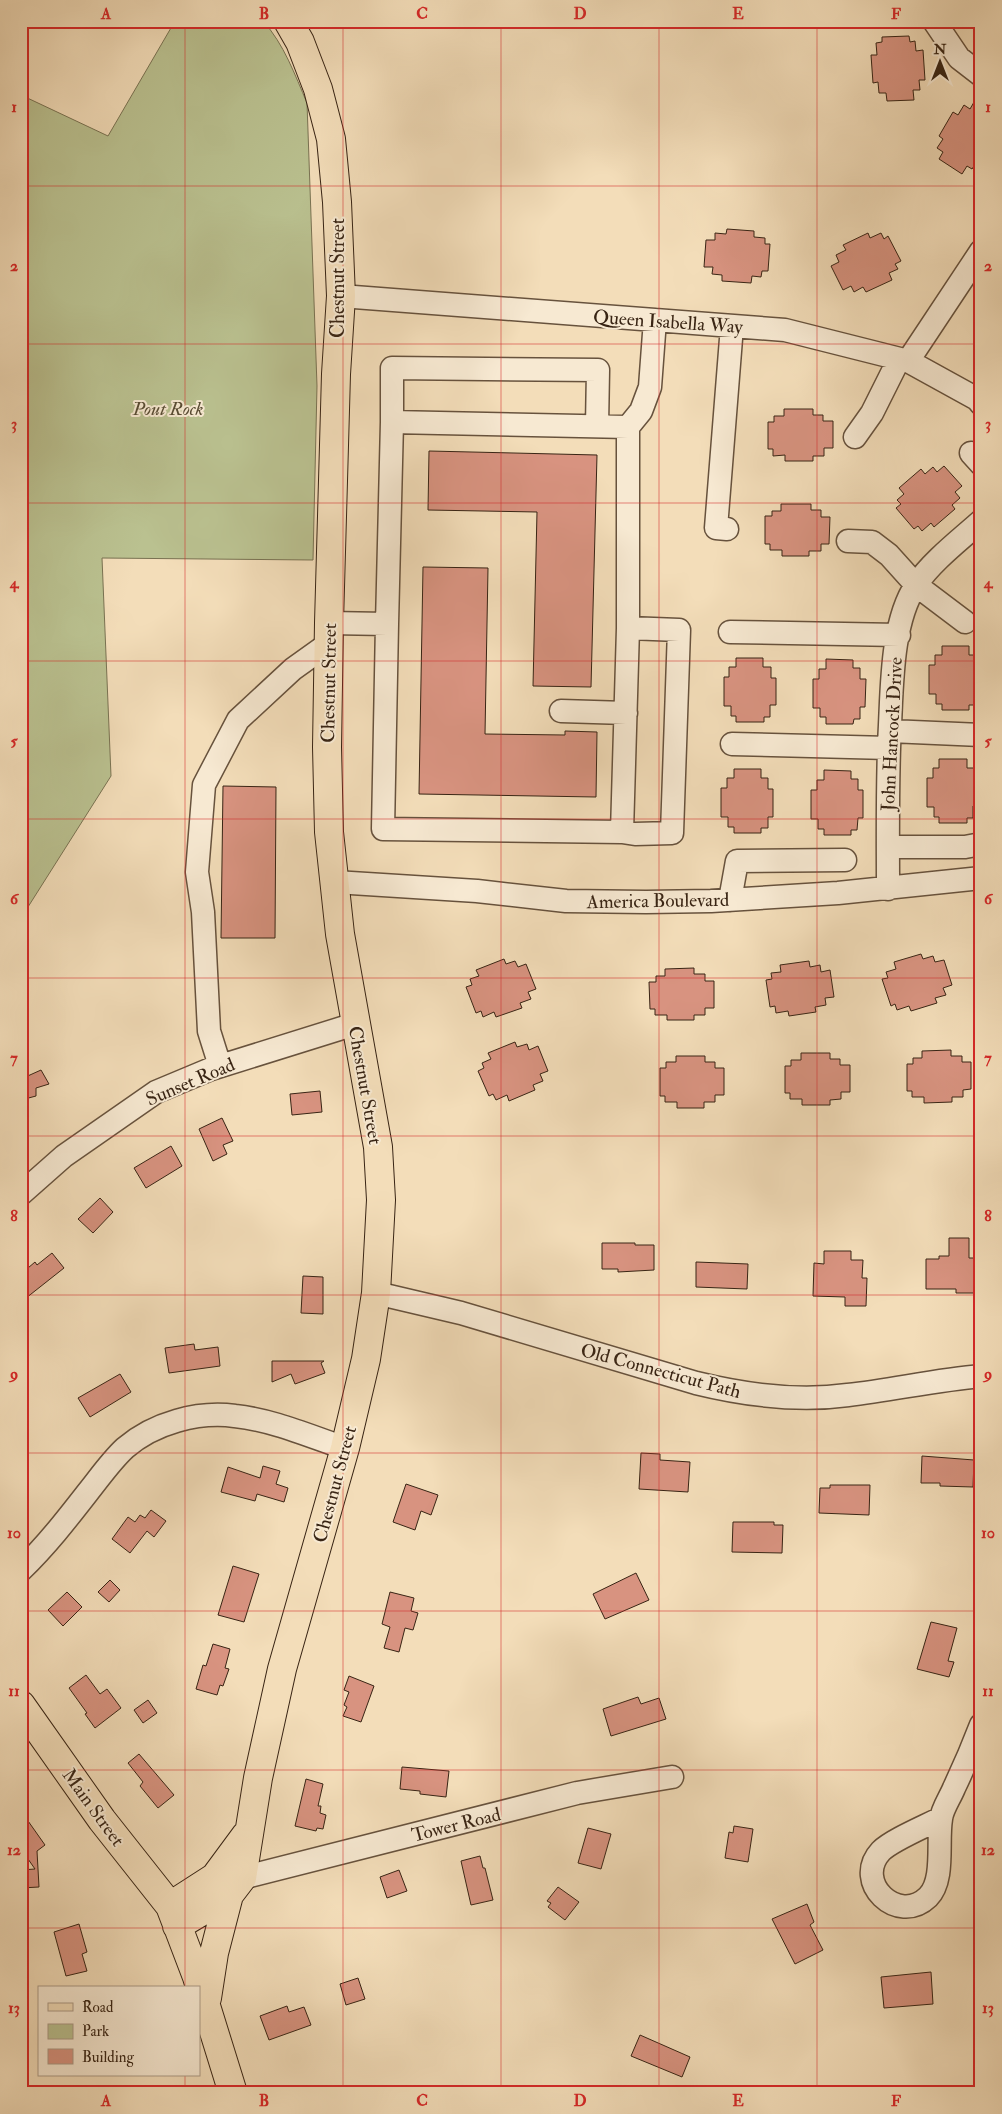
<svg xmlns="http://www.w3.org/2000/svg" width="1002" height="2114" font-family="'IM FELL Double Pica',serif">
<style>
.green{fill:#bac190;stroke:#797252}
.building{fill:#d89380;stroke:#382414}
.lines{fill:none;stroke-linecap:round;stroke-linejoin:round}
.minor-casing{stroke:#67523d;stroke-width:25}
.major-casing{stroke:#382414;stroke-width:30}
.minor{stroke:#f7e9d2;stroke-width:22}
.major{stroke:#f3ddb9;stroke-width:28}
.grid{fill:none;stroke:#d62828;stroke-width:1;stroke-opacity:0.55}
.labels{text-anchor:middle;stroke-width:4;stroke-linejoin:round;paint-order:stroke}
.street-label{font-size:19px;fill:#382414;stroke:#f7e9d2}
.park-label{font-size:19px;font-style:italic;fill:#584b33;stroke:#f7e9d2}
.neatline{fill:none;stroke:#d62828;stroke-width:2}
.grid-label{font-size:16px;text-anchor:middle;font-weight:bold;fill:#d62828}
</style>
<rect width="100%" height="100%" fill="#f3ddb9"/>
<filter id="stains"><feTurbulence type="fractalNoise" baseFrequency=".004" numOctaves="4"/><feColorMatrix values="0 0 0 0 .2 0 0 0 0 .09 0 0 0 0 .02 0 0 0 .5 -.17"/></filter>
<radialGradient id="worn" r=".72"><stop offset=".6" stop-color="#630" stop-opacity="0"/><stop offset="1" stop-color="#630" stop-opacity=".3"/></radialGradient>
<!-- green -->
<path class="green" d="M175 21H263C284 44 295 75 307 103L317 386 313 560 102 558 111 776 21 918V95L108 136Z"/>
<!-- building -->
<path class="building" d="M909 36 910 42 915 41 916 51 923 50 925 80H919L920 90H913L914 100 887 101 886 93H879L878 82 873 83 871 55H877L876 43 882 42V37Z
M981 90V156L972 169 967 166 962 174 939 159 943 152 937 148 943 139 939 136 953 112 958 115 964 105 970 109Z
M727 229 754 231V237L765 238V244H770L768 271H762L761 277 752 276 751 283 722 281V275L712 274 713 267H704L706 240H715V233L726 234Z
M868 233 870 238 881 233 884 239 888 236 901 261 895 264 898 269 889 273 892 280 866 292 863 287 854 292 851 286 843 290 831 266 839 262 836 255 846 250 843 245Z
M784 409H813V415H823V421H833V448H824V456H813V461H785V455L773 456V449H768V422H774V416H784Z
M429 451 597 455 591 687 533 686 537 512 428 510Z
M944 466 962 486 955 492 960 498 952 505 955 509 934 527 931 523 922 531 918 526 914 529 896 508 901 504 897 500 904 494 899 488 921 469 925 474 933 467 937 472Z
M781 504H811V510H821V517H830L829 544H821V551H809V556H782V550H770V544H765V516H772V511H781Z
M423 567 488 568 485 734 565 735V731L597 732 596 797 419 794Z
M942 646H969V655H976V666H981V693H976L975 705H969V710H942V704H936V694H929V665H935V655H942Z
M736 658H763V667H771V678H776V705H770V717H764V722H736V716H731V706H724V677H729V667H736Z
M826 659 853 660V668H860V679H866L865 707H860V719H854L853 724H826V717H820V708H813V679H819V669H826Z
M939 759H967V768H974V779H979V806H973V818H967V823H939V817H934V807H927V778H933V768H939Z
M734 769H761V778H768V789H773V817H768V828H761V833H734V827H728V817H721V788H727V778H734Z
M824 770 851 771V779H858V790H863V818H858L857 830H851V835H824V829H818V819H811V790H817V780H824Z
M223 786 276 787 275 938H221Z
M921 954 923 959 933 956 935 962 944 960 952 985 943 988 946 995 935 998 937 1003 911 1011 909 1006 897 1010 895 1004 891 1006 882 979 888 978 886 972 896 969 894 962Z
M504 959 506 964 515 961 518 967 526 964 536 989 528 992 531 999 520 1003 522 1008 496 1017 494 1012 483 1017 481 1011 476 1013 466 987 472 985 470 979 479 976 476 970Z
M809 961 810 967 820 965 821 972 830 970 834 997 825 998 826 1005 815 1007 816 1012 789 1016 788 1011 776 1013 775 1006 770 1007 766 980 772 979 771 973 781 972 780 965Z
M694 968V974H705V981H714V1008H705V1015H694V1020H667V1015H655V1009H650L649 982H656V976H665V969Z
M515 1042 517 1047 527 1044 529 1050 538 1046 548 1071 540 1074 543 1081 533 1085 535 1090 509 1101 507 1095 496 1100 493 1094 489 1096 478 1071 484 1068 482 1063 491 1059 488 1053Z
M951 1050V1056H962V1062H971V1089L963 1090V1097H952V1102L924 1103V1097H912V1091H907V1064H913V1058H922V1051Z
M801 1053H830V1059H840V1065H850V1092H841V1099L830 1100V1105H802V1099H790V1093H785V1066H791V1060H801Z
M676 1056H705V1062H715V1068H724V1095H715V1102H704V1108H677V1102H665V1096H660V1068H666V1062H676Z
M41 1070 49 1084 36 1088V1096L21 1100V1079Z
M320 1091 322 1112 292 1115 290 1094Z
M222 1118 233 1141 223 1145 227 1154 213 1161 199 1129Z
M171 1146 182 1166 146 1188 134 1168Z
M100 1198 113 1212 93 1233 78 1219Z
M949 1238H969V1258H975V1293H956V1289H926V1259H939V1256H949Z
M602 1243H635V1245H654V1270L618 1272V1269H602Z
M824 1251H851V1260H863L862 1278H867L866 1306H845V1297L813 1296 814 1263 824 1264Z
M52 1253 64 1268 21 1302V1274L35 1262 37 1265Z
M696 1262 748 1264 747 1289 696 1287Z
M303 1276 323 1277V1314L301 1313Z
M194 1344 195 1350 218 1347 220 1366 169 1373 165 1348Z
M272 1361H324L321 1363 325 1373 295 1384 291 1374 272 1382Z
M120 1374 131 1392 90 1417 78 1398Z
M641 1453 660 1454V1460L690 1462 688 1492 639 1489Z
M922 1456 974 1460 973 1487 940 1486V1483H921Z
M263 1466 280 1471 276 1484 288 1488 284 1502 257 1494 255 1501 221 1492 228 1467 260 1478Z
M406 1484 438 1495 431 1515 421 1511 415 1530 393 1522Z
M830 1485H870L869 1515 819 1513 820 1488H830Z
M151 1510 166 1521 154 1537 147 1531 130 1553 112 1539 128 1517 135 1522 140 1515 145 1518Z
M733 1522H774V1525H783L782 1553 732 1552Z
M233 1566 259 1574 244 1622 218 1615Z
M636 1573 649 1600 605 1619 593 1594Z
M110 1580 120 1590 109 1602 98 1592Z
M67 1592 82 1607 63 1626 48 1610Z
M390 1592 414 1598 411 1611 418 1613 413 1630 405 1628 399 1652 384 1648 390 1627 382 1624Z
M931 1622 957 1628 948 1661 954 1662 949 1677 917 1669Z
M213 1644 230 1649 225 1668 229 1669 223 1686 220 1685 217 1695 196 1689 203 1665 206 1666Z
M86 1675 100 1694 107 1689 121 1708 95 1728 85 1714 87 1713 69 1688Z
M349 1676 374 1686 361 1722 343 1716 347 1707 344 1705 349 1692 344 1690Z
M638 1697 641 1704 659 1698 666 1719 611 1736 603 1709Z
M148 1700 157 1713 143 1723 134 1710Z
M139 1754 174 1795 158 1808 140 1786 143 1782 128 1763Z
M402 1767 449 1771 446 1797 420 1794V1791L400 1789Z
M306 1779 323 1784 318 1806H321L320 1813 326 1815 323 1829 317 1828 316 1831 295 1826Z
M21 1811 45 1845 37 1851 39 1887 21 1888V1870L35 1869 21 1849Z
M734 1826 753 1829 748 1862 725 1858 729 1832 733 1833Z
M588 1828 611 1834 601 1869 578 1863Z
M480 1856 483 1868H485L493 1900 471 1905 461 1861Z
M399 1870 407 1891 387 1898 380 1877Z
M558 1887 579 1902 565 1920 548 1907 551 1903 547 1901Z
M807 1904 814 1922 810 1925 823 1950 795 1964 772 1919Z
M79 1924 87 1952 82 1954 87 1971 66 1976 54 1932Z
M931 1972 933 2004 884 2008 881 1977Z
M358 1978 365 1999 346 2005 340 1984Z
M287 2006 289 2012 304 2007 311 2025 269 2040 260 2016Z
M640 2035 690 2057 682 2077 631 2056Z"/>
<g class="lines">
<!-- minor casing -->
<g class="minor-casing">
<path id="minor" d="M934 21 959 58 981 75
M341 296 785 330 908 361 977 399 981 404
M908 361 981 251
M392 422V368L598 370 597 426
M855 437 872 413 899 359
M971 453 981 464
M727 529 716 528 732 326
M848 541 872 542 889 555 916 585 965 622
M329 623 387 624 383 829 622 832 628 628V427L641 411 650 387 655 320
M387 624 392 422 628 427
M730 632 899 635
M561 711 626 713
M890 731 981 735
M732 744 889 748
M622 832 635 834 672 833 679 630 628 628
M888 847H965L981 844
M335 882 477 891 566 901 646 902 711 901 838 893 981 878
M888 889C888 834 887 780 890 725 892 683 892 621 916 585 931 562 961 539 981 521
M730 900 737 861 845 860
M220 1066 209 1031 203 912 197 872 204 785 238 720 293 669 328 644
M21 1194 64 1156 156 1092 211 1069 355 1024
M376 1293 461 1313 696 1383C745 1395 797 1402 848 1395 892 1390 936 1380 981 1376
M21 1570C46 1546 67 1519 88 1492 100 1477 111 1461 125 1448 154 1423 198 1411 235 1416 273 1420 309 1436 345 1448
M941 1818C926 1826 892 1840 881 1851 852 1882 898 1926 928 1897 945 1880 937 1842 941 1819 942 1809 950 1798 954 1788 964 1767 973 1746 981 1725
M242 1878 577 1793 672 1777"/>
</g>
<!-- major casing -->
<g class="major-casing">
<path id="major" d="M21 1705 102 1820 170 1906 197 1977 233 2093
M170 1906 215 1877 246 1835
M177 1926 229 1895 242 1878 258 1778 282 1669 345 1448 366 1359 376 1293 381 1200 378 1147 340 934 329 832 327 747 329 623 336 374 341 296 337 202 331 139 318 89 300 42 288 21
M207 1998 214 1953 229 1895"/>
</g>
<!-- minor -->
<use href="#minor" class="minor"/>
<!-- major -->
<use href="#major" class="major"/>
</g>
<!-- grid -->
<path class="grid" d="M185 21V1988M343 21V2093M501 21V2093M659 21V2093M817 21V2093M21 186H981M21 344H981M21 503H981M21 661H981M21 819H981M21 978H981M21 1136H981M21 1295H981M21 1453H981M21 1611H981M21 1770H981M21 1928H981M185 2075V2093"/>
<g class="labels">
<!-- street labels -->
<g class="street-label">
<text transform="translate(337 278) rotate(-90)" y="7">Chestnut Street</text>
<text transform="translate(668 321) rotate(4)" y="7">Queen Isabella Way</text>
<text transform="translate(328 683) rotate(-89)" y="7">Chestnut Street</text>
<text transform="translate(891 734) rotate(-87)" y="7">John Hancock Drive</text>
<text transform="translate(658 900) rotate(-1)" y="7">America Boulevard</text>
<text transform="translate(190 1081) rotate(-23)" y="7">Sunset Road</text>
<text transform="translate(366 1085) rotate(80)" y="7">Chestnut Street</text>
<text transform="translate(661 1370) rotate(15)" y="7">Old Connecticut Path</text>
<text transform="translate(334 1484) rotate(-75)" y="7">Chestnut Street</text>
<text transform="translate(94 1807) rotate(54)" y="7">Main Street</text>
<text transform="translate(456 1824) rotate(-14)" y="7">Tower Road</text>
</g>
<!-- park labels -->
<g class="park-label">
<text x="168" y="415">Pout Rock</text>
</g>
</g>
<!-- margin -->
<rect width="1002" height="2114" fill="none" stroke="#f3ddb9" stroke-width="55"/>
<!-- legend -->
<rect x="38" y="1986" width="162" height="90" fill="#f7e9d2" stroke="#ab9a86"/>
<rect x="48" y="2003" width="25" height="8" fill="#f3ddb9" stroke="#ab9a86"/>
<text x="82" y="2012" font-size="15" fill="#382414">Road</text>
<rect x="48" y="2024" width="25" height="15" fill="#bac190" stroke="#ab9a86"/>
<text x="82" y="2036" font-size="15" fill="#382414">Park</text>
<rect x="48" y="2049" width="25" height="15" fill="#d89380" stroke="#ab9a86"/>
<text x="82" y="2062" font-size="15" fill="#382414">Building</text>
<!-- north arrow -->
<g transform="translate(940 62)" stroke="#f7e9d2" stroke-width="4" paint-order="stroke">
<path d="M0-4L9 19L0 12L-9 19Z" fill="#382414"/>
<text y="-8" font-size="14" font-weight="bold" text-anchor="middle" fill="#382414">N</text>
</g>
<rect x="28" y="28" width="946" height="2058" class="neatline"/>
<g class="grid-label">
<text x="106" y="19">A</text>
<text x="264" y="19">B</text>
<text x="422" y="19">C</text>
<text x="580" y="19">D</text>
<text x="738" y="19">E</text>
<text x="896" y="19">F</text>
<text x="14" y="112">1</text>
<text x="988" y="112">1</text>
<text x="14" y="271">2</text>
<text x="988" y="271">2</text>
<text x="14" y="429">3</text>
<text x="988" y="429">3</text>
<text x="14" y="588">4</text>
<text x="988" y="588">4</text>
<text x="14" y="746">5</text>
<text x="988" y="746">5</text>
<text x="14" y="904">6</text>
<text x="988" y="904">6</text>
<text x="14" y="1063">7</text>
<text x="988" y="1063">7</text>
<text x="14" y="1221">8</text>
<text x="988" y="1221">8</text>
<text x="14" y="1379">9</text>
<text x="988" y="1379">9</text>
<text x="14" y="1538">10</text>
<text x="988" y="1538">10</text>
<text x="14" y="1696">11</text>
<text x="988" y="1696">11</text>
<text x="14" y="1855">12</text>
<text x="988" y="1855">12</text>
<text x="14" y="2013">13</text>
<text x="988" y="2013">13</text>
<text x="106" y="2106">A</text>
<text x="264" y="2106">B</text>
<text x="422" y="2106">C</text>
<text x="580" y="2106">D</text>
<text x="738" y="2106">E</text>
<text x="896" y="2106">F</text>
</g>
<rect width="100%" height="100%" filter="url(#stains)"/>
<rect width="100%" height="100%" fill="url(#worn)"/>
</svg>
